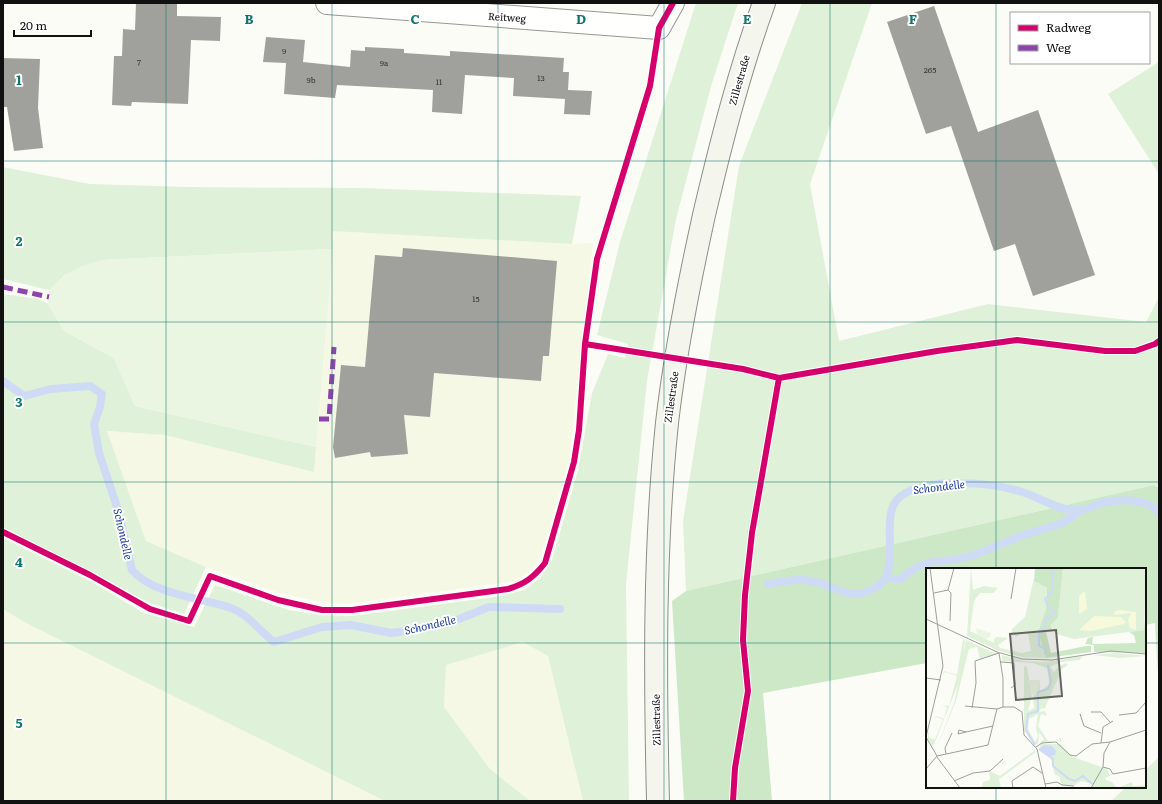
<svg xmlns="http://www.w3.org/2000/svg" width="1162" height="804" font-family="Literata,serif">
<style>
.farmland{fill:#f4f8e4}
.green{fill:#dff1d8}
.forest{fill:#cde8c7}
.pitch{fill:#eaf5e2}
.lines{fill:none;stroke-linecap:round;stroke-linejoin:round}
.stream{stroke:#cfdbf5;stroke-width:8}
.building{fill:#a0a09c}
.minor-casing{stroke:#979795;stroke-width:24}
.secondary-casing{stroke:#8d8d8b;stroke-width:24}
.minor{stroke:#fffffe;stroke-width:22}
.secondary{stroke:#f4f5ec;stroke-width:22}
.quiet{stroke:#8e44ad;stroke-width:5;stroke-dasharray:10 5;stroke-linecap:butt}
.cycleway-casing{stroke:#fff;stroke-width:8}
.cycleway{stroke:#d6006c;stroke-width:6}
.grid{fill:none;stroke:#0f766e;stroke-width:1;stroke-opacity:0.55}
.labels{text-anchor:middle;stroke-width:4;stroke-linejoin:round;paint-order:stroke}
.number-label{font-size:8px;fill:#353534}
.street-label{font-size:10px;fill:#111;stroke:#fff}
.water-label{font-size:11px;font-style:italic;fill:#1e3f9e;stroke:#fff}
.inset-river{fill:none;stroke:#cfdbf5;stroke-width:2}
.inset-road{fill:none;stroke:#9e9e9b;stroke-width:1}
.view{fill:#636362;fill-opacity:0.15;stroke:#636362;stroke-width:2}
.inset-edge{fill:none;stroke:#111;stroke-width:2}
.grid-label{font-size:13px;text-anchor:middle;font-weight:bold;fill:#0f766e;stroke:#fff;stroke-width:4;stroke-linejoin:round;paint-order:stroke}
</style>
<rect width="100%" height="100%" fill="#fcfcf7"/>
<!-- farmland -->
<path class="farmland" d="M332 231 572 244 593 243 569 461 540 558 533 569 515 581 347 604 322 602 279 593 206 567 146 541 107 431 165 435 314 472 333 249Z
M3 609 24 622 385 801H3Z
M523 642 548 656 583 801H530L490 769 444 707 446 665Z"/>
<!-- green -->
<path class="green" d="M696 3H738L712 83 676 219 647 381 626 584 629 801H583L548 656 523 642 446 665 444 707 490 769 530 801H385L24 622 3 609V538L92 582 144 613 194 627 215 585 289 610 320 615 352 616 502 596 524 590 541 577 552 560 578 470 592 393 608 354 625 358 628 344 597 335 620 242Z
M802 3H872L810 184 839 341 988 304 1146 322 1159 297V487L1154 485 686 591 683 521 739 166Z
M1159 62V174L1108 94Z
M3 167 90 184 188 187 360 188 581 196 572 244 332 231 333 249 102 260 65 275 49 290 3 279Z
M3 294 39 299 48 304 64 331 114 358 135 406 316 447 314 472 165 435 107 431 146 541 206 567 184 614 150 603 3 527Z
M1159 757V801H1111L1126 787H1145V770Z"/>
<!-- forest -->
<path class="forest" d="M1154 485 1159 488V693L1155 623 1145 625V569H927V663L763 693 772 801H684L672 601 686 591Z"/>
<!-- pitch -->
<path class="pitch" d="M333 249 316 447 135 406 114 358 64 331 48 304 49 290C69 271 75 267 102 260Z"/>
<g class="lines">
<!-- stream -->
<path class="stream" d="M3 381 24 396 51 389 90 386 102 394 100 407 94 424 99 453 118 510 132 570C152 594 200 598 228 607 248 613 258 630 274 642L322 627 351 625 391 633 417 630 449 623 489 607 560 609
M887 577 894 579H901C926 555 941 565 970 556 987 551 1004 542 1021 536 1042 528 1064 527 1080 510
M768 584C785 581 800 578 816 582 840 588 848 601 873 589 907 573 875 515 901 496 927 477 992 482 1022 492 1039 497 1060 512 1079 510 1087 510 1094 505 1102 503 1119 499 1147 498 1159 512"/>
</g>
<!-- building -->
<path class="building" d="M136 3H177V16L221 17 220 41 191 40 188 104 132 102 131 106 112 105 114 56H122L123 29 135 30Z
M934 6 978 132 1038 110 1095 275 1033 296 1015 244 994 251 951 126 926 134 887 22Z
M266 37 305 40 303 62 350 67 351 50 365 51V47L404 49V53L450 56V51L564 58 563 72H569L568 90 592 91 590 115 564 114 565 99 513 96 514 78 465 75 462 114 432 112 433 90 337 85 335 98 284 94 286 63 263 62Z
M3 58 40 59 38 108 43 148 14 151 7 107H3Z
M403 248 557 261 549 356H543L541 381 434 373 430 417 404 415 408 454 371 457 370 452 335 458 333 447 341 365 365 367 375 255 402 257Z"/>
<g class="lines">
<!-- minor casing -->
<g class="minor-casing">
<path id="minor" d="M327 3 659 28 673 3"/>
</g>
<!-- secondary casing -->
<g class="secondary-casing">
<path id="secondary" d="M658 801C655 675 654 548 667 423 675 353 689 283 704 215 721 143 739 72 764 3"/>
</g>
<!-- minor -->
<use href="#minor" class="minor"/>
<!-- secondary -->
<use href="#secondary" class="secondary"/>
<!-- quiet -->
<path class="quiet" d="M3 287 49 297
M319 419H329L334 347"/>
<!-- cycleway casing -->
<g class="cycleway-casing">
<path id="cycleway" d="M585 344 743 369 779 378 937 351 1017 340 1105 351H1135L1155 344 1159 341
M3 532 90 575 150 609 189 621 210 576 278 600 322 610H352L508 589C525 584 534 577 545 563L574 462 579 430 585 344 597 259 650 86 659 28 673 3
M733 801 735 768 748 691 743 640 745 595 752 533 779 378"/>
</g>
<!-- cycleway -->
<use href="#cycleway" class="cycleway"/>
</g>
<!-- grid -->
<path class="grid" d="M166 3V801M332 3V801M498 3V801M664 3V801M830 3V801M996 3V569M3 161H1159M3 322H1159M3 482H1159M3 643H927M1145 643H1159M996 787V801"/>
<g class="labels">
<!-- number labels -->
<g class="number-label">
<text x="284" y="54">9</text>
<text x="139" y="65">7</text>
<text x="384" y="66">9a</text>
<text x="930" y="73">265</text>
<text x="541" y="81">13</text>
<text x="311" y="83">9b</text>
<text x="439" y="85">11</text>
<text x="476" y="302">15</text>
</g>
<!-- street labels -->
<g class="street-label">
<text transform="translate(507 17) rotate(4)" y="4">Reitweg</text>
<text transform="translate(739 80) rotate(-74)" y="4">Zillestraße</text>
<text transform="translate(671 397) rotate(-82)" y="4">Zillestraße</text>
<text transform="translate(656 720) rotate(-91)" y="4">Zillestraße</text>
</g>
<!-- water labels -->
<g class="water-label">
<text transform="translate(939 487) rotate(-7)" y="4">Schondelle</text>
<text transform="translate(123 534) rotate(77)" y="4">Schondelle</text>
<text transform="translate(430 625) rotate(-13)" y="4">Schondelle</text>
</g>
</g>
<!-- overview -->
<g transform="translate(926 568)">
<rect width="220" height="220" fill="#fcfcf7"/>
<path d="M45 0 47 22 58 18 72 20 67 25H54L48 33 44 63 68 75V71L71 69 82 70 72 77 74 80 96 85 105 83 102 66 97 63 90 69 85 62 99 49 108 10 110 14 121 20 120 41 112 64 120 90 96 89 73 83 41 68ZM137 0H220L218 62 148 71 130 66 125 57 132 48ZM37 71 39 72 37 91 31 119 7 179 2 171V166L3 163V170L9 171 17 152 11 149 6 151 11 148 18 151 21 139 15 137 23 138 31 108 19 104 17 107 18 103 31 107ZM40 72 70 86 54 91 51 79 43 81 30 133 10 182 29 132ZM190 85 220 88 194 90 168 87ZM76 87 99 93 120 94 157 88 154 92 135 94 124 99 128 104 133 98 140 95 142 97 136 101 119 140 115 141 117 136 113 144 119 143 121 148 115 146 112 158 122 173H128L113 176 118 171 110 160 112 146 103 151 102 161 109 174 112 168 110 160 113 164 112 176 108 177 98 162V98L101 99 106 128 102 143 108 140 107 129 112 122 114 112V124L121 118 124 119 121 100 107 95 76 93ZM133 170H135V177L147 189 181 201 184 208 179 210 180 212 186 214 190 219H194L206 214 207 218 220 217V220H166L167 216 155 213 149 217H136L133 208 129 207 125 191 113 182 115 176H135ZM109 182 110 184 73 211 75 220H51L56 219 57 214 64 212 63 203 74 208Z" fill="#dff1d8"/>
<path d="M109 0H137L132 49 125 57 127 63 120 64 125 85 160 78H165V84L120 90 112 64 120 41 121 20 108 13ZM220 41V85L168 84V77L159 76 162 70 167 69 166 76 210 75 208 67 203 64 218 62Z" fill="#cde8c7"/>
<path d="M159 23 161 41 153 46V28ZM195 42 210 44V62L204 60 202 52 205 45 188 47 189 43ZM168 48 195 49 200 54 198 56 165 63 153 62Z" fill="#f7fada"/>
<path d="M50 60 65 65 64 69 60 71 51 66ZM102 112H114L112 123 107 128Z" fill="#eaf5e2"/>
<path d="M118 177 126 178 130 183 129 187 124 188 116 184 113 181Z" fill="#cfdbf5"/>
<path class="inset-river" d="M119 86V80L113 78V65L119 59 121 48H127L129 44 123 41 119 31 126 24V0M109 177 100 162 102 146 112 143V124L122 121 125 113 122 97M113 181 127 191V198L143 211 149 213 157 208 166 216"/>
<path class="inset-road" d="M22 22 28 0M8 25 22 22 25 25 24 53M85 31 90 0M0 51 71 84 96 91 126 92 185 83 220 86M75 94 88 95 89 117 85 120M0 110 15 112M39 138 71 141M46 140 50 115 49 93 73 85 77 110V139H88L96 144 98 167 111 181 120 220M165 144H175L184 154M154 146 158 158 175 165M193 147 210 145 220 134M40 164 32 166 33 162 40 164 67 158M175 175 177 159 187 153M110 179 116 175 130 174 144 187 150 188 166 176 184 174 220 162M20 186 19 180 26 165M11 188 62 177 71 141 77 139M11 189 34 220M177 199 184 201 187 206 220 200M0 201 11 188 0 169 17 98 4 0M28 213 47 205 64 203 77 191M119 216 131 214 136 217 148 218M87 220 86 213 107 199 116 205M165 220 177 199 178 185 184 174"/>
<path class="view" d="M130 62 136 128 90 132 84 66Z"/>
<rect width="220" height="220" class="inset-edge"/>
</g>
<g class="grid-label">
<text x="249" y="24">B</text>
<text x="415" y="24">C</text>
<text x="581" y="24">D</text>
<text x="747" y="24">E</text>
<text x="913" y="24">F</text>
<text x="19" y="85">1</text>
<text x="19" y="246">2</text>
<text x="19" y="407">3</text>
<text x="19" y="567">4</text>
<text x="19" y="728">5</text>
</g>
<!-- border -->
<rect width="1162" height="804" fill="none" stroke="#111111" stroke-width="8"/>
<!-- legend -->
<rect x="1010" y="12" width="140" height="52" fill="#ffffff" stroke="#a0a0a0"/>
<rect x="1018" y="25" width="20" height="6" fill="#d6006c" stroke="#a0a0a0"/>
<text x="1046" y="32" font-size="12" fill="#111111">Radweg</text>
<rect x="1018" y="45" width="20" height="6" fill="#8e44ad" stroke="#a0a0a0"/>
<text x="1046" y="52" font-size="12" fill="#111111">Weg</text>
<!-- scale -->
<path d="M14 30v6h77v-6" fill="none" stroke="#111111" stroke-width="2"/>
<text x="20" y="30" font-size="12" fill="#111111" stroke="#ffffff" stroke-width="3" paint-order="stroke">20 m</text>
</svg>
